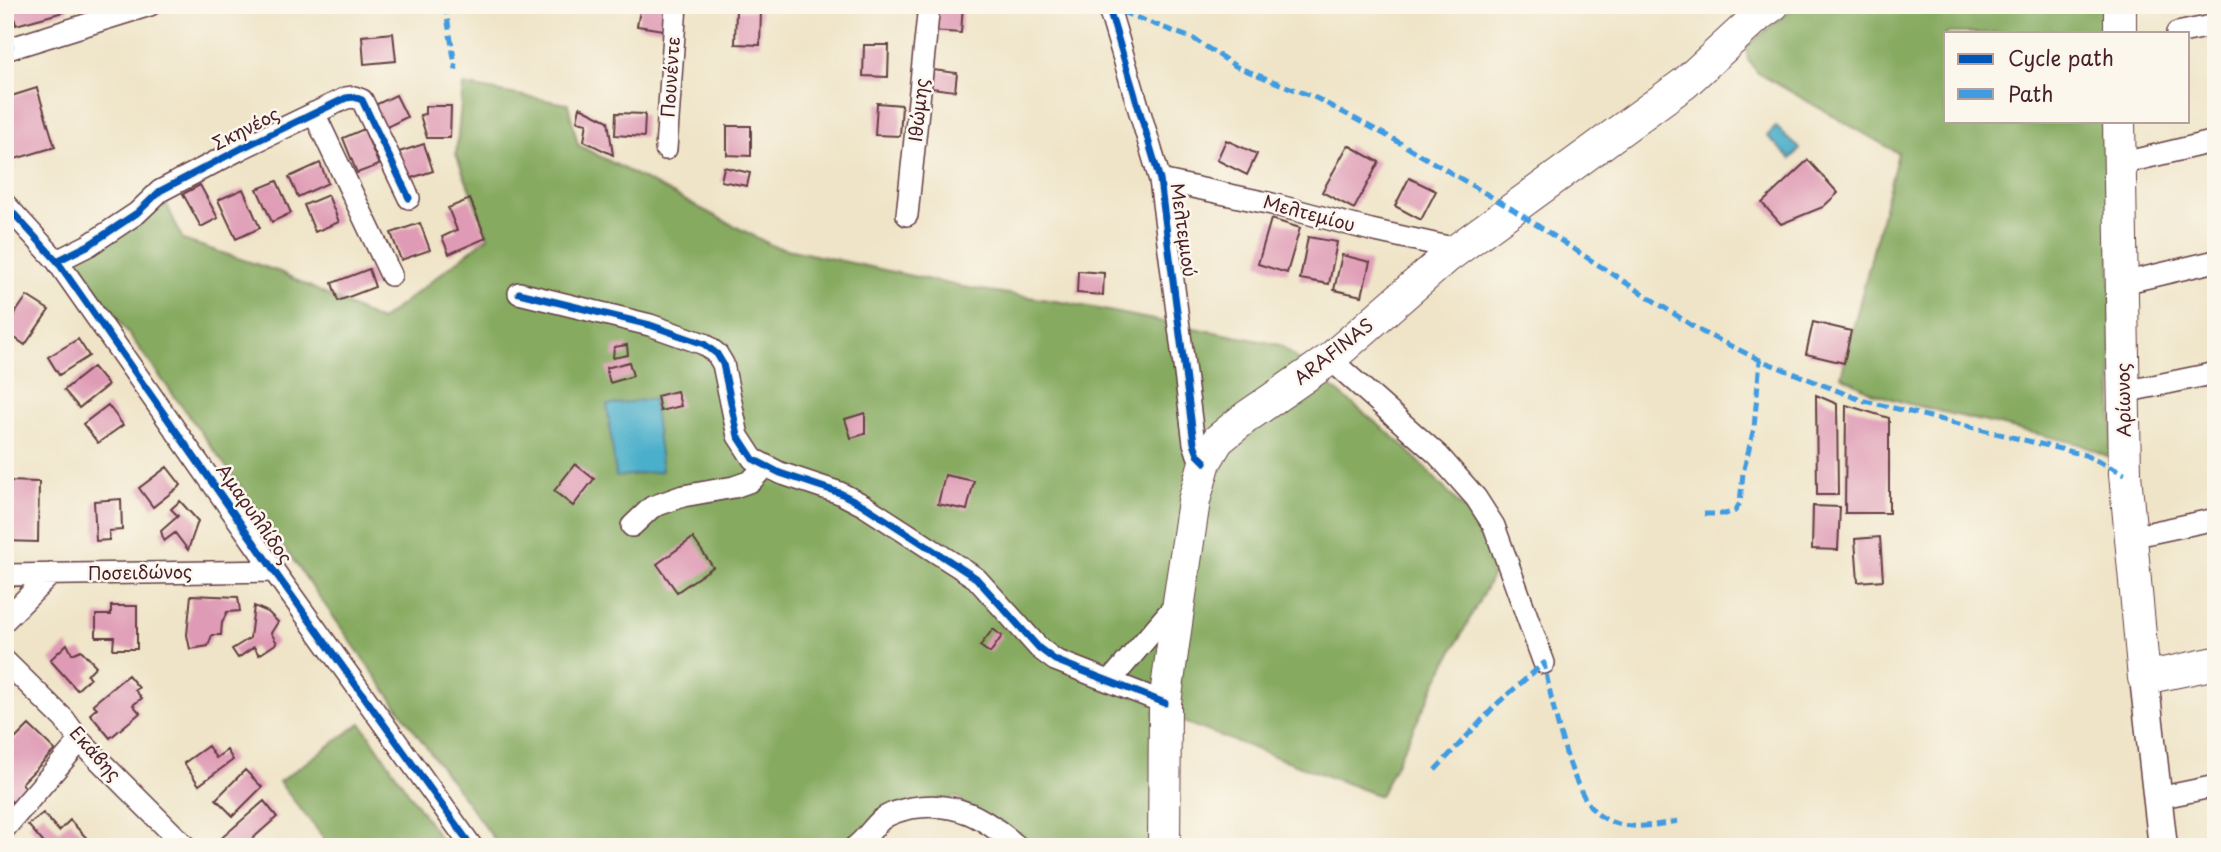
<svg xmlns="http://www.w3.org/2000/svg" width="2221" height="852" font-family="'Playpen Sans',sans-serif">
<style>
.forest{fill:#86aa60;stroke:#686446;stroke-width:2}
.water{fill:#4aafca;stroke:#4a677a;stroke-width:2}
.building{fill:#df9bb5}
.lines{fill:none;stroke-linecap:round;stroke-linejoin:round}
.minor-casing{stroke:#633d42;stroke-width:24}
.tertiary-casing{stroke:#633d42;stroke-width:31}
.secondary-casing{stroke:#633d42;stroke-width:34}
.minor{stroke:#fff;stroke-width:21}
.tertiary{stroke:#fff;stroke-width:28}
.secondary{stroke:#fff;stroke-width:32}
.quiet{stroke:#409be1;stroke-width:5;stroke-dasharray:10 5;stroke-linecap:butt}
.cycleway-casing{stroke:#fbf7ec;stroke-width:11}
.cycleway{stroke:#0057b8;stroke-width:7}
.labels{text-anchor:middle;stroke-width:5;stroke-linejoin:round;paint-order:stroke}
.street-label{font-size:18px;fill:#4a1f2b;stroke:#fbf7ec}
</style>
<rect width="100%" height="100%" fill="#fbf7ec"/>
<filter id="ink" filterUnits="userSpaceOnUse"><feTurbulence type="fractalNoise" baseFrequency=".0143" numOctaves="2"/><feDisplacementMap in="SourceGraphic" scale="14" xChannelSelector="R" yChannelSelector="G"/><feConvolveMatrix kernelMatrix="1 2 1 2 8 2 1 2 1" color-interpolation-filters="sRGB"/></filter>
<filter id="wash" filterUnits="userSpaceOnUse"><feTurbulence type="fractalNoise" baseFrequency=".00686" numOctaves="4" result="noise"/><feDisplacementMap in="SourceGraphic" scale="28" xChannelSelector="R" yChannelSelector="G"/><feGaussianBlur stdDeviation="1.57" result="paint"/><feColorMatrix in="noise" values="0 0 0 0 0 0 0 0 0 0 0 0 0 0 0 0 0 1.4 0 .05"/><feComposite in="paint" operator="in"/></filter>
<g filter="url(#wash)">
<rect width="100%" height="100%" fill="#efe4c7"/>
<!-- forest -->
<path class="forest" d="M1797 5H2108L2109 33H1946V121H2109L2113 459 2080 444 1909 404 1873 393 1841 376 1898 153 1758 73 1748 60 1746 47Z
M463 85 568 104 578 145 773 246 963 287 1068 303 1280 345 1402 444 1505 552 1441 673 1380 796 1154 711 1176 847H1021L957 797 893 808 849 837 841 847H500L416 733 244 491 67 250 162 194 183 240 280 272 380 321 488 237 456 154Z
M361 723 445 846 331 847 279 782Z"/>
<!-- water -->
<path class="water" d="M1776 127 1800 149 1791 159 1767 136Z
M653 399 662 471 616 477 607 405Z"/>
<g id="blocks">
<!-- building -->
<path class="building" d="M11 5H66L67 11 16 25Z
M641 5H668L664 30 637 26Z
M940 5H963L961 33 931 31 932 23Z
M736 10 761 11 760 45 735 44Z
M393 33 396 61 364 64 362 36Z
M864 45H889L888 77 863 76Z
M933 70 957 73 955 91 931 88Z
M37 88 55 147 5 162V117L9 116 5 98Z
M396 95 407 117 383 129 373 106Z
M877 103 902 105 900 136 875 135Z
M425 106H451L450 138H427L420 115 425 114Z
M580 107 608 121 613 155 584 141 587 123 577 121Z
M616 113 645 114 644 137 615 135Z
M727 126H751V156L727 155Z
M364 129 379 165 357 173 343 138Z
M1226 140 1257 154 1247 175 1217 160Z
M424 144 433 171 405 180 396 153Z
M1348 145 1379 162 1354 209 1322 192Z
M1808 160 1838 193 1823 207 1781 224 1762 203Z
M320 163 328 183 298 197 289 177Z
M724 167 750 173 747 186 721 181Z
M1409 178 1436 191 1421 220 1395 206Z
M277 181 291 213 272 222 257 189Z
M200 185 218 218 201 227 183 194Z
M243 189 260 228 236 239 218 200Z
M328 195 339 222 315 232 304 205Z
M470 199 486 238 449 254 442 237 457 230 448 208Z
M1271 219 1300 228 1287 273 1258 264Z
M420 223 430 250 401 260 391 233Z
M1308 237 1337 242 1329 284 1300 279Z
M1342 255 1370 262 1362 296 1334 290Z
M369 269 375 287 338 301 332 283Z
M1078 271 1104 273 1103 295 1077 293Z
M27 296 49 310 25 345 5 331V328Z
M1813 322 1851 331 1844 363 1806 354Z
M78 339 89 356 59 375 48 357Z
M627 345 628 355 613 358 614 347Z
M629 362 633 376 610 383 606 368Z
M93 367 108 385 79 408 64 390Z
M677 391 681 406 660 411 657 396Z
M1816 395 1837 404 1838 495H1817Z
M108 405 123 425 98 443 83 424Z
M1846 405 1889 418V513H1845Z
M865 413V434L851 438 845 419Z
M575 464 594 479 573 506 554 491Z
M167 467 181 485 153 507 139 488Z
M945 475 974 481 967 510 938 504Z
M5 481 39 482 38 542 5 541Z
M121 499 122 530 109 531V540L96 541 94 501Z
M180 501 198 521 188 550 175 533 164 541 161 531 178 516 171 509Z
M1813 506 1840 507 1838 550 1812 549Z
M1880 537 1883 580 1858 582 1855 539Z
M693 538 713 567 677 592 657 564Z
M191 595 238 597 240 611 227 612 222 623 221 635H212L208 646 190 649 187 635Z
M111 606H137V649H113L114 637H96V615H111Z
M254 606 268 612 278 622 271 633 277 643 259 655 254 647 238 658 232 649 250 638Z
M993 629 1002 636 990 653 980 646Z
M67 644 72 654 81 650 96 666 87 675 90 678 77 690 50 660Z
M128 675 139 688 135 690 142 698 133 705 140 713 110 738 90 714 97 708 93 704Z
M29 725 55 750 22 783 29 793 13 803 5 795V749Z
M208 746 216 758 227 750 233 760 199 785 184 763Z
M245 770 262 787 233 816 216 799Z
M264 801 277 817 243 847H223L218 841Z
M43 813 59 831 70 820 91 843 86 847H38L43 842 28 825Z
M325 838 333 847H316Z"/>
</g>
</g>
<g filter="url(#ink)">
<use href="#blocks" fill-opacity="0" stroke="#633d42" stroke-width="2"/>
<g class="lines">
<!-- minor casing -->
<g class="minor-casing">
<path id="minor" d="M1108 5 1160 180 1194 443 1198 455 1205 462
M2177 33 2216 25
M5 50 150 5
M314 113 391 275
M666 149 676 5
M2119 164 2216 141
M1160 180 1272 204 1371 230 1457 249
M5 204 57 261 274 571 472 847
M907 215 929 5
M57 261 89 245 137 213 160 191 242 148 346 98 354 97 362 100 409 198
M2123 283 2216 261
M519 293 650 325 704 344 717 354 723 364 738 436 753 459 780 473 840 493 863 505 976 578 1039 648 1055 660 1165 703
M1330 359 1438 455 1476 498 1494 526 1544 663
M2124 392 2216 373
M632 526 652 507 683 496 734 487 751 481 765 466
M2131 537 2216 519
M5 575 274 571
M5 620 51 574
M5 661 64 719 80 741 186 847
M1110 681 1177 603
M2158 798 2216 786
M5 828 80 741
M855 847C866 839 872 828 881 820 889 813 901 810 911 808 957 800 985 818 1018 847"/>
</g>
<!-- tertiary casing -->
<g class="tertiary-casing">
<path id="tertiary" d="M2144 678 2163 847"/>
</g>
<!-- secondary casing -->
<g class="secondary-casing">
<path id="secondary" d="M2120 5V33
M2119 121 2125 474 2144 678 2216 663
M1164 847 1165 703 1179 602 1194 501 1205 462 1218 440 1245 418 1330 359 1447 257 1685 83 1759 15 1773 5"/>
</g>
<!-- minor -->
<use href="#minor" class="minor"/>
<!-- tertiary -->
<use href="#tertiary" class="tertiary"/>
<!-- secondary -->
<use href="#secondary" class="secondary"/>
<!-- quiet -->
<path class="quiet" d="M445 5 456 70
M1108 7 1194 39 1237 67 1316 98 1395 140 1512 209 1702 332 1760 360 1861 400 2085 455 2125 474
M5 29 12 48
M1704 514H1725L1735 511 1740 503 1743 473 1754 428 1760 360
M1435 770 1498 703 1544 663C1551 698 1570 794 1599 815 1622 832 1653 826 1678 821"/>
<!-- cycleway casing -->
<g class="cycleway-casing">
<path id="cycleway" d="M1108 5 1160 180 1194 443 1198 455 1205 462
M5 204 57 261 274 571 472 847
M57 261 89 245 137 213 160 191 242 148 346 98 354 97 362 100 409 198
M519 293 650 325 704 344 717 354 723 364 738 436 753 459 780 473 840 493 863 505 976 578 1039 648 1055 660 1165 703"/>
</g>
<!-- cycleway -->
<use href="#cycleway" class="cycleway"/>
</g>
</g>
<g class="labels">
<!-- street labels -->
<g class="street-label">
<text transform="translate(671 77) rotate(-86)" y="6">Πουνέντε</text>
<text transform="translate(919 110) rotate(-84)" y="6">Ιθώμης</text>
<text transform="translate(246 129) rotate(-27)" y="6">Σκηνέος</text>
<text transform="translate(1309 214) rotate(15)" y="6">Μελτεμίου</text>
<text transform="translate(1183 230) rotate(82)" y="6">Μελτεμιού</text>
<text transform="translate(1334 352) rotate(-38)" y="6">ARAFINAS</text>
<text transform="translate(2124 400) rotate(-91)" y="6">Αρίωνος</text>
<text transform="translate(254 514) rotate(55)" y="6">Αμαρυλλίδος</text>
<text transform="translate(140 573) rotate(-1)" y="6">Ποσειδώνος</text>
<text transform="translate(95 754) rotate(48)" y="6">Εκάβης</text>
</g>
</g>
<!-- margin -->
<rect width="2221" height="852" fill="none" stroke="#fbf7ec" stroke-width="28"/>
<!-- legend -->
<rect x="1944" y="32" width="245" height="91" fill="#fbf7ec" stroke="#b4a19f" stroke-width="2"/>
<rect x="1958" y="54" width="35" height="10" fill="#0057b8" stroke="#b4a19f" stroke-width="2"/>
<text x="2008" y="66" font-size="21" fill="#4a1f2b">Cycle path</text>
<rect x="1958" y="89" width="35" height="10" fill="#409be1" stroke="#b4a19f" stroke-width="2"/>
<text x="2008" y="102" font-size="21" fill="#4a1f2b">Path</text>
</svg>
